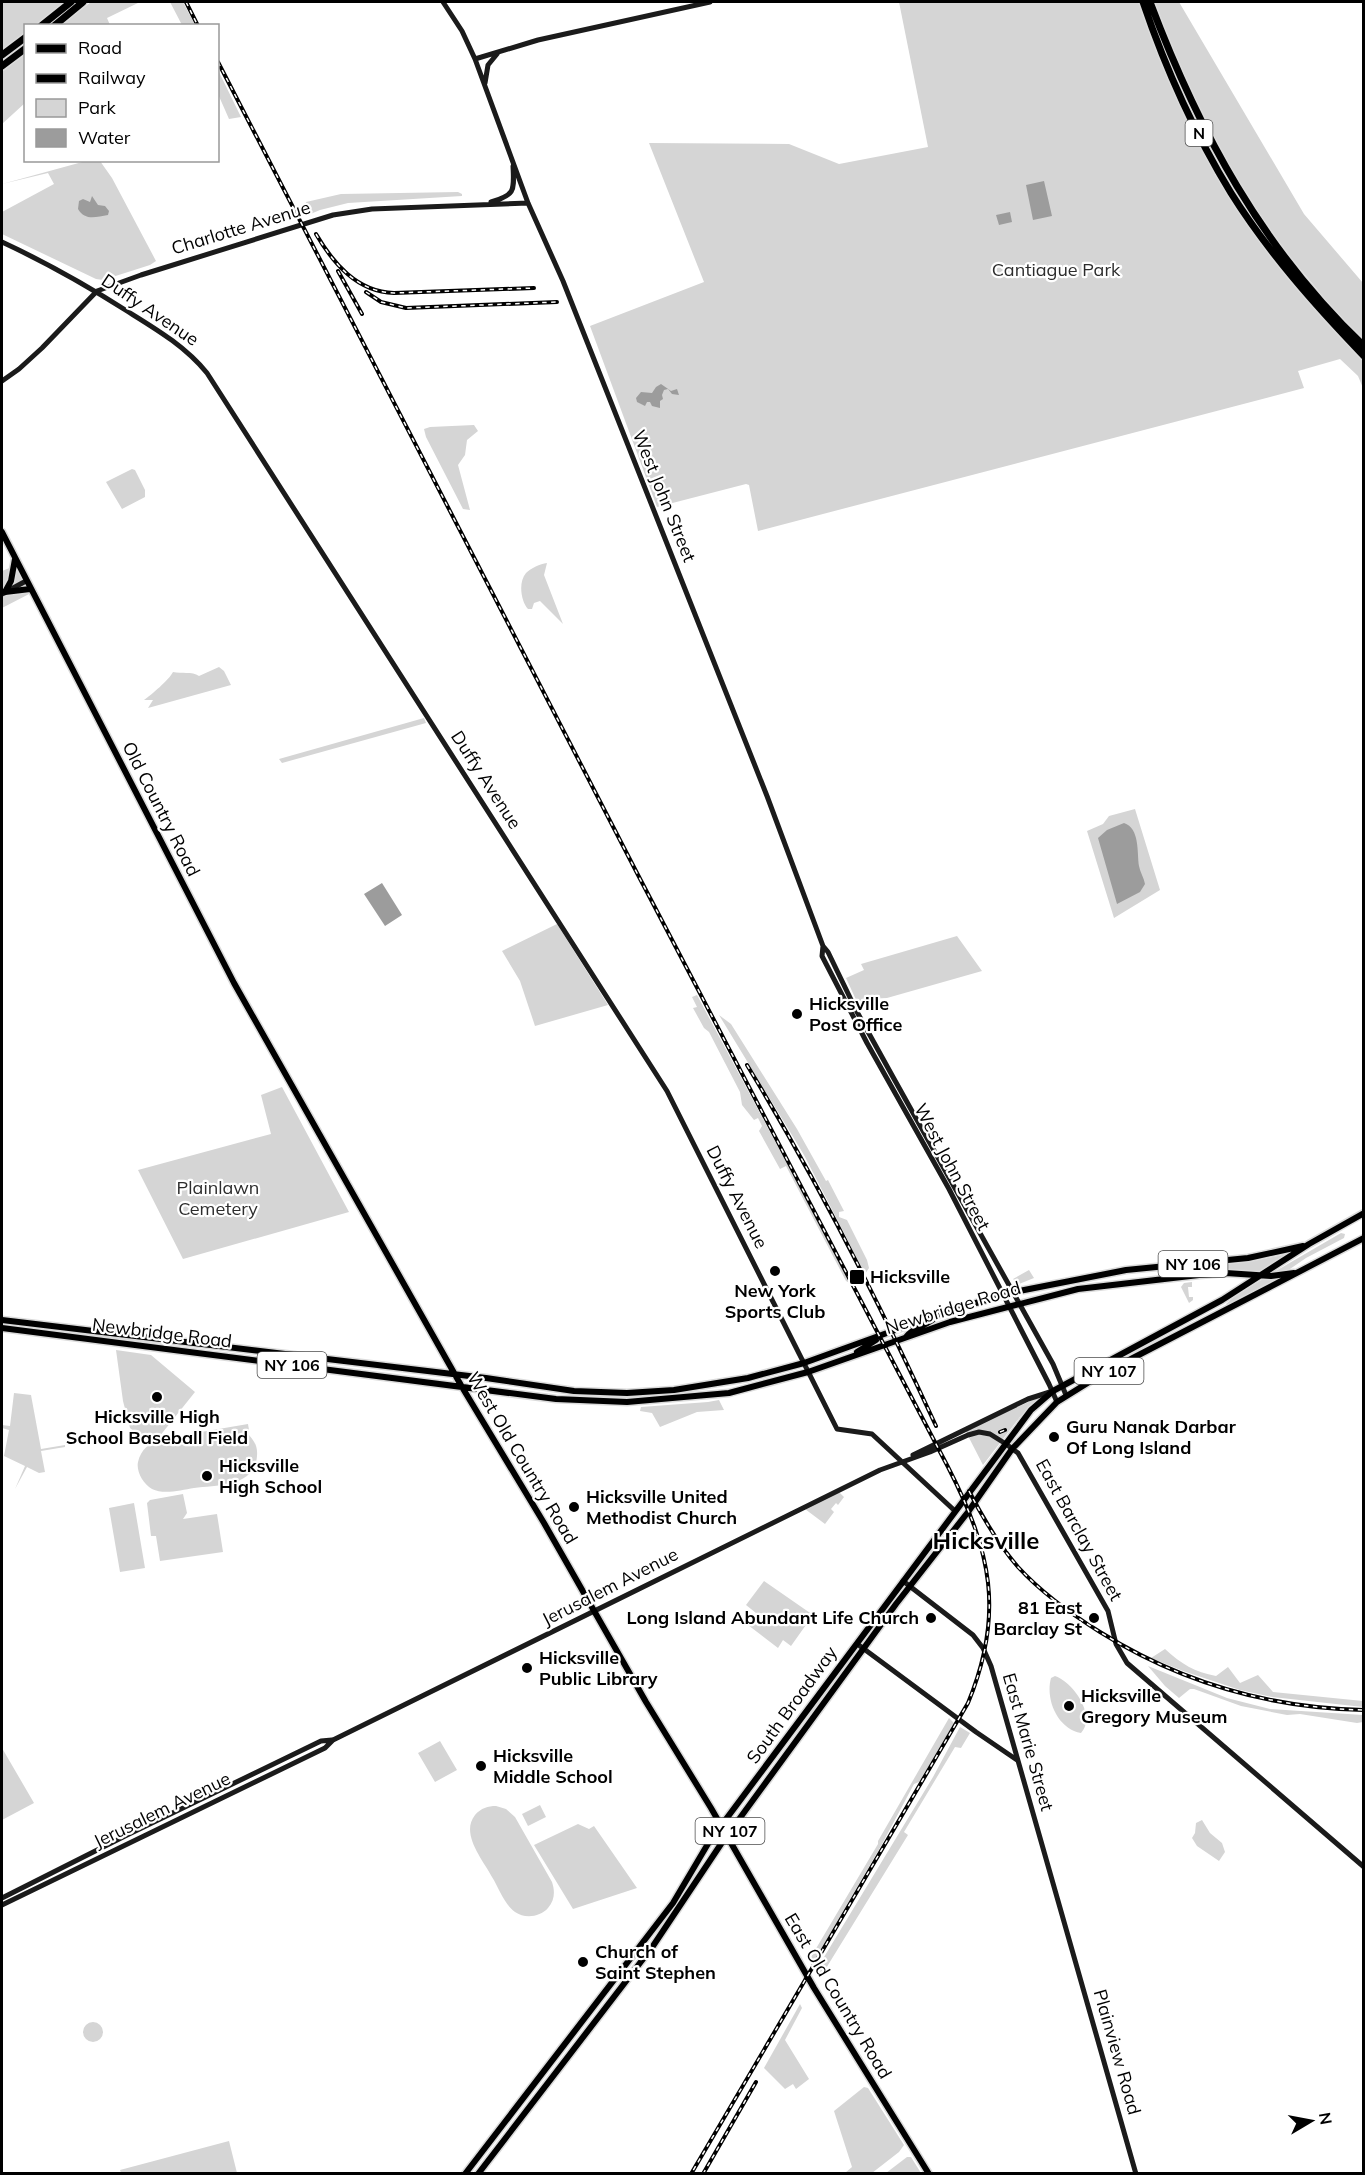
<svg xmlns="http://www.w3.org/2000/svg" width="1365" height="2175" font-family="Mulish,sans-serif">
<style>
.green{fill:#d5d5d5}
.water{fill:#9c9c9c}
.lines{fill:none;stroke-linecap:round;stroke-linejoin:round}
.primary-casing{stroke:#dbdbdb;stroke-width:9}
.highway-casing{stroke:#dbdbdb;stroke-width:10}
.secondary{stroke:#1b1b1b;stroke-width:5}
.primary{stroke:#000;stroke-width:6}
.highway{stroke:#000;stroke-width:7}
.rail-casing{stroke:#000;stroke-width:4}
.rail{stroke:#fff;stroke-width:1.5;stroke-dasharray:4.5;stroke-linecap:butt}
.poi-dot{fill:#000;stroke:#fff;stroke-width:2}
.labels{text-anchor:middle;stroke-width:4.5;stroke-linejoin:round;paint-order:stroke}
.shield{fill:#fff;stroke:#4c4c4c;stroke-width:1.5}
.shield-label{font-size:16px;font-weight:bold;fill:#000}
.street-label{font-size:18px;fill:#000;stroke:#fff}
.park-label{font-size:18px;fill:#2c2c2c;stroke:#fff}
.poi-label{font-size:18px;font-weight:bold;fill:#000;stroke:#fff;text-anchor:start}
.district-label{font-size:24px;font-weight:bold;fill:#000;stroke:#fff}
</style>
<rect width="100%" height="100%" fill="#fff"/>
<!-- green -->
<path class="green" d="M2 2H66L36 25 26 26 25 32 2 50Z
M91 2H140L107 18 110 25 59 26Z
M170 2H183L195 25H182Z
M899 2H1140C1149 29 1158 57 1170 83 1197 143 1232 198 1269 253L1283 249C1272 232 1258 215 1246 197 1208 137 1175 69 1153 2H1179L1304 214 1363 283V342L1320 294 1317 289 1295 263 1280 267 1363 359V388L1358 376 1340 359 1298 371 1304 388 758 531 749 485 746 484 657 507 590 326 704 282 649 143 789 144 839 164 928 147Z
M25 54V103L2 124V72Z
M218 70 241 117 229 119 218 94Z
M86 161H100L112 178 156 261 150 265 103 280 96 279 2 234V212L54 184 48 173 2 184Z
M458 192 462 194V196L348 203 320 210 308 215 305 209 306 202 341 194Z
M474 425 478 431 467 440 465 455 458 465 470 510 463 509 426 437 424 429 430 427Z
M132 469 135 470 145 490V497L122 509 106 482Z
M547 563 544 575 563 624 540 601 534 603 532 609H528C521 602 518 582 526 573 531 568 540 564 547 563Z
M17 565 31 593 2 608V571Z
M219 667 224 671 231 685 148 708 153 700H144C151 695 169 680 173 672 181 674 192 671 199 676Z
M424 718 426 723 282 763 279 759Z
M1135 809 1160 890 1114 918 1087 831 1103 824 1109 816Z
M557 924 608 1005 535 1026 520 981 502 951Z
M957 936 982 971 887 998 867 999 857 1002 846 978 864 970 861 964Z
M697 995 851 1284 846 1281 786 1166 780 1169 759 1131 762 1126 758 1118 754 1120 742 1105 740 1092 709 1032 704 1028 693 1008 697 1007 692 997Z
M719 1015 731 1024 797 1129 826 1181 828 1180 844 1211 839 1212V1217L847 1220 867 1260 869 1268 865 1274 804 1155Z
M282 1087 349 1212 183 1259 138 1170 271 1134 261 1095Z
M1341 1233 1345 1234 1344 1238 1306 1258 1287 1271 1275 1274 1274 1272Z
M1287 1254 1288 1256 1262 1273 1186 1271V1269L1253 1261Z
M1029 1270 1034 1278 1019 1284 1013 1279Z
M1263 1279 1276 1280 1227 1305 1226 1304 1236 1295Z
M1192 1282V1287H1188L1189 1297H1193V1300L1189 1303 1181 1287 1184 1283Z
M116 1350 151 1355 195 1392 159 1437 147 1442 130 1428 123 1401Z
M14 1393 31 1395 41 1449 65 1445V1447L41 1451 45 1472 39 1473 27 1467 15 1489 25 1466 4 1456 9 1430 2 1428V1425L10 1426Z
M1044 1395 1020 1417 983 1465 965 1430Z
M719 1400 724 1410 697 1412 660 1427 652 1413 640 1411 641 1407 708 1402Z
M248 1424 249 1430 246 1432C253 1439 258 1445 257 1456 255 1487 217 1485 194 1488 181 1490 164 1495 152 1489 143 1484 136 1471 138 1462 141 1449 149 1444 160 1439Z
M839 1492 844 1497 838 1505 836 1503 831 1509 834 1512 825 1524 805 1509Z
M183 1494 187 1513 183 1519 217 1514 223 1552 160 1561 156 1536H151L147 1503 150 1500Z
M134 1503 145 1568 120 1572 109 1508Z
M764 1581 813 1615 791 1646 783 1640 778 1648 748 1625 756 1613 746 1605Z
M1165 1649C1181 1664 1195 1672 1216 1676L1228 1667 1240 1683 1258 1675 1273 1692 1363 1701V1707L1272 1697 1240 1690 1183 1671 1151 1658Z
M1148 1666 1227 1698 1270 1709 1363 1715V1722L1357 1723 1300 1714 1287 1715 1241 1706 1194 1689H1190L1179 1698 1165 1686Z
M1055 1676C1073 1682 1097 1716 1081 1733 1058 1729 1045 1700 1051 1678Z
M949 1718 954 1723 919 1782 914 1784 881 1846 811 1966V1957L878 1844V1841Z
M960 1727 970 1733 961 1748 955 1747 904 1832 908 1835 820 1978 815 1972 933 1777Z
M440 1741 457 1770 435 1782 418 1753Z
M2 1748 34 1803 2 1820Z
M540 1805 546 1817 528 1826 522 1814Z
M496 1806 506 1809 515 1817 552 1882C555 1891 555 1900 548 1908 540 1917 525 1919 515 1912 504 1904 499 1888 492 1877 483 1860 460 1834 475 1815 481 1808 488 1806 496 1806Z
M1202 1820 1210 1833 1222 1843 1225 1852 1219 1861 1197 1846 1192 1838 1195 1833 1196 1823Z
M578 1824 589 1829 594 1826 637 1888 573 1909 534 1845Z
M800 2004 802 2008 785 2040 809 2079 796 2089 793 2084 785 2089 764 2068Z
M83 2032a10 10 0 1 1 20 0a10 10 0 1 1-20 0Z
M864 2087 868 2088 904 2145 899 2152 872 2173H845L852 2167 834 2111Z
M229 2141 237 2173H121L120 2170Z
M907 2157H911L921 2173H886Z"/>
<!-- water -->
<path class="water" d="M1044 181 1052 216 1033 220 1026 185Z
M92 196 98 205 105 206 109 211 108 215C96 217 85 221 78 209L79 201 83 199 90 202Z
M1010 212 1012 222 999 225 996 215Z
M661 384 671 391 677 389 679 395 672 394 668 389 664 390 662 395 663 399 660 401V408L652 406 650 402H647L645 406 637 402 636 398 641 392 652 393 656 387Z
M1124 823C1140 828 1137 853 1139 866 1140 872 1144 878 1145 884L1140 892 1117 904 1098 838 1107 830Z
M382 883 402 915 385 926 364 894Z"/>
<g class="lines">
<!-- primary casing -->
<g class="primary-casing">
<path id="primary" d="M2 532 234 983 462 1387 544 1523 646 1702 711 1808 814 1988 929 2174
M5 592 11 581 15 559
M5 592 30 589
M2 1320 486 1378 574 1391 627 1393 674 1390 748 1378 804 1363 945 1312 1014 1292 1126 1270 1248 1258 1303 1246
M2 1328 556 1399 627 1402 729 1393 808 1372 950 1322 1078 1289 1199 1275 1226 1273 1271 1276 1294 1273
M906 1337C914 1326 928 1326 937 1316
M857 1352 876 1340
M465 2174 673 1903 709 1842 1031 1410 1053 1391 1222 1300 1309 1244 1364 1213
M478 2174 653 1946 721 1844 896 1604 968 1512 1012 1449 1057 1402 1102 1374 1364 1238"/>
</g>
<!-- highway casing -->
<g class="highway-casing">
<path id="highway" d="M1143 2C1165 67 1195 134 1231 193 1268 252 1315 305 1364 356
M1150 2C1199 132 1262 249 1364 346
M41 26 71 2
M54 26 83 2
M2 55 26 37
M2 66 26 48"/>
</g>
<!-- secondary -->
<path class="secondary" d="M443 2 462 31 475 59 528 203 563 281 681 579 767 796 823 946 828 952 856 1010 893 1077 1053 1364 1066 1395
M475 59 538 40 710 2
M485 83 488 65 497 54
M491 202C516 195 514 190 513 166
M2 242C45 262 86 285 127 311 156 329 185 346 207 373L667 1091 837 1429 872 1434 955 1511
M2 381 19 369 42 348 97 291 141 275 333 215 372 209 528 203
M2 594 26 581
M823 946 822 956 867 1043 949 1189 1049 1384 1057 1402
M913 1455 1028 1399 1053 1391
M903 1581 973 1635 983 1648 991 1666 1136 2174
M860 1646 976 1732 1017 1760
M2 1898 125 1836 321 1741 332 1740
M2 1905 325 1748 333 1740 880 1470 930 1452 968 1435 979 1432 990 1434 1006 1444 1018 1453 1108 1611 1116 1644 1127 1663 1364 1867"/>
<!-- primary -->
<use href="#primary" class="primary"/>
<!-- highway -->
<use href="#highway" class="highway"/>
<!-- rail casing -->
<g class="rail-casing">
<path id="rail" d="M186 2 198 26
M218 62 637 873 948 1467C991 1551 1005 1613 968 1703L691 2174
M316 234C333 263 357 292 394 293L534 288
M338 271 362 314
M366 292 381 302 406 308 557 302
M747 1065C818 1182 879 1302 936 1426
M1000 1432 1005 1430
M969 1491C983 1518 998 1544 1018 1567 1042 1593 1071 1614 1100 1632 1180 1682 1269 1708 1364 1710
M703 2174 756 2082"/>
</g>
<!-- rail -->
<use href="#rail" class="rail"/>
</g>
<!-- markers -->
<g class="poi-dot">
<circle cx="797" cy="1014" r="6"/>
<circle cx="775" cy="1271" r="6"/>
<rect x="849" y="1269" width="16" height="16" rx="3"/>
<circle cx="157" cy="1397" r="6"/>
<circle cx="1054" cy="1437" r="6"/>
<circle cx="207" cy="1476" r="6"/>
<circle cx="574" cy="1507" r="6"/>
<circle cx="931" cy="1618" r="6"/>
<circle cx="1094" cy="1618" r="6"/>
<circle cx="527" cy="1668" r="6"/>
<circle cx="1069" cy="1706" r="6"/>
<circle cx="481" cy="1766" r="6"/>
<circle cx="583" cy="1962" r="6"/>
</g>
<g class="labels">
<!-- shield labels -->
<g class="shield">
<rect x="1185.5" y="120" width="27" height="26" rx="4.5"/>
<rect x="1158.5" y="1251" width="69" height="26" rx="4.5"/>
<rect x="257.5" y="1352" width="69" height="26" rx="4.5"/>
<rect x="1074.5" y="1358" width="69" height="26" rx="4.5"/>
<rect x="695.5" y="1818" width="69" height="26" rx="4.5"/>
</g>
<g class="shield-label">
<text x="1199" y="139">N</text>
<text x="1193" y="1270">NY 106</text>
<text x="292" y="1371">NY 106</text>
<text x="1109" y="1377">NY 107</text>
<text x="730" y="1837">NY 107</text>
</g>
<!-- street labels -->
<g class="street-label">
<text transform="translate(241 228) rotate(-17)" y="6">Charlotte Avenue</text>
<text transform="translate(150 310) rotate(34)" y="6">Duffy Avenue</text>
<text transform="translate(664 496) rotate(68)" y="6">West John Street</text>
<text transform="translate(486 780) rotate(57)" y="6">Duffy Avenue</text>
<text transform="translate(161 809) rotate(63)" y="6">Old Country Road</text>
<text transform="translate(952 1167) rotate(62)" y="6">West John Street</text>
<text transform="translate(737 1197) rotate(63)" y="6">Duffy Avenue</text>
<text transform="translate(953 1308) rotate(-17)" y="6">Newbridge Road</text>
<text transform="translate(162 1333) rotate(7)" y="6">Newbridge Road</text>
<text transform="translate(522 1458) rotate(59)" y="6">West Old Country Road</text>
<text transform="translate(1079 1530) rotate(61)" y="6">East Barclay Street</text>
<text transform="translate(610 1587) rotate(-27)" y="6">Jerusalem Avenue</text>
<text transform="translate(792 1705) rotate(-54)" y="6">South Broadway</text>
<text transform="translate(1028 1742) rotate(74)" y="6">East Marie Street</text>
<text transform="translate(162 1810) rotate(-26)" y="6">Jerusalem Avenue</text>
<text transform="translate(838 1996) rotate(59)" y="6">East Old Country Road</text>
<text transform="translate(1117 2052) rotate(74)" y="6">Plainview Road</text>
</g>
<!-- park labels -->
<g class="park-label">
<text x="1056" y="276">Cantiague Park</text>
<text x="218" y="1194">Plainlawn<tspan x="218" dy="21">Cemetery</tspan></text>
</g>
<!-- poi labels -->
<g class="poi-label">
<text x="809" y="1010">Hicksville<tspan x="809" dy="21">Post Office</tspan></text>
<text x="870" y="1283">Hicksville</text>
<text x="775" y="1297" text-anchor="middle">New York<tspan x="775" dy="21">Sports Club</tspan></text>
<text x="157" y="1423" text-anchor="middle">Hicksville High<tspan x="157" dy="21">School Baseball Field</tspan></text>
<text x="1066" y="1433">Guru Nanak Darbar<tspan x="1066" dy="21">Of Long Island</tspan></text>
<text x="219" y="1472">Hicksville<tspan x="219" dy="21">High School</tspan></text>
<text x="586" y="1503">Hicksville United<tspan x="586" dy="21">Methodist Church</tspan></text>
<text x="1082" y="1614" text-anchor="end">81 East<tspan x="1082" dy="21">Barclay St</tspan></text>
<text x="919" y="1624" text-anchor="end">Long Island Abundant Life Church</text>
<text x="539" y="1664">Hicksville<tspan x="539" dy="21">Public Library</tspan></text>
<text x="1081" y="1702">Hicksville<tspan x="1081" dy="21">Gregory Museum</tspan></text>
<text x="493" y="1762">Hicksville<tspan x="493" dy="21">Middle School</tspan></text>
<text x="595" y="1958">Church of<tspan x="595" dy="21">Saint Stephen</tspan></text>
</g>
<!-- district labels -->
<g class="district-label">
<text x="986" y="1549">Hicksville</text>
</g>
</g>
<!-- border -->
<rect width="1365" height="2175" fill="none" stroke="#000000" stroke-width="6"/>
<!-- legend -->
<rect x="24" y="24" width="195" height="138" fill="#ffffff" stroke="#999999" stroke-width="1.5"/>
<rect x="36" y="44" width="30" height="9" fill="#000000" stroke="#999999" stroke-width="1.5"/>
<text x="78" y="54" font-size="18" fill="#000000">Road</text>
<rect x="36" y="74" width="30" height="9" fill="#000000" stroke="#999999" stroke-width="1.5"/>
<text x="78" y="84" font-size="18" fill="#000000">Railway</text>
<rect x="36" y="99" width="30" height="18" fill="#d5d5d5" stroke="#999999" stroke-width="1.5"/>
<text x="78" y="114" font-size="18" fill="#000000">Park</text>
<rect x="36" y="129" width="30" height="18" fill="#9c9c9c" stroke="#999999" stroke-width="1.5"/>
<text x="78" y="144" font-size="18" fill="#000000">Water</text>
<!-- north arrow -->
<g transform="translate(1311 2121) rotate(80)" stroke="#ffffff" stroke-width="4.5" paint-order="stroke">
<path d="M0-4.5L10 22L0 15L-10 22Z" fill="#000000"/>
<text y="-9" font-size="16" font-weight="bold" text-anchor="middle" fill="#000000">N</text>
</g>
</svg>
